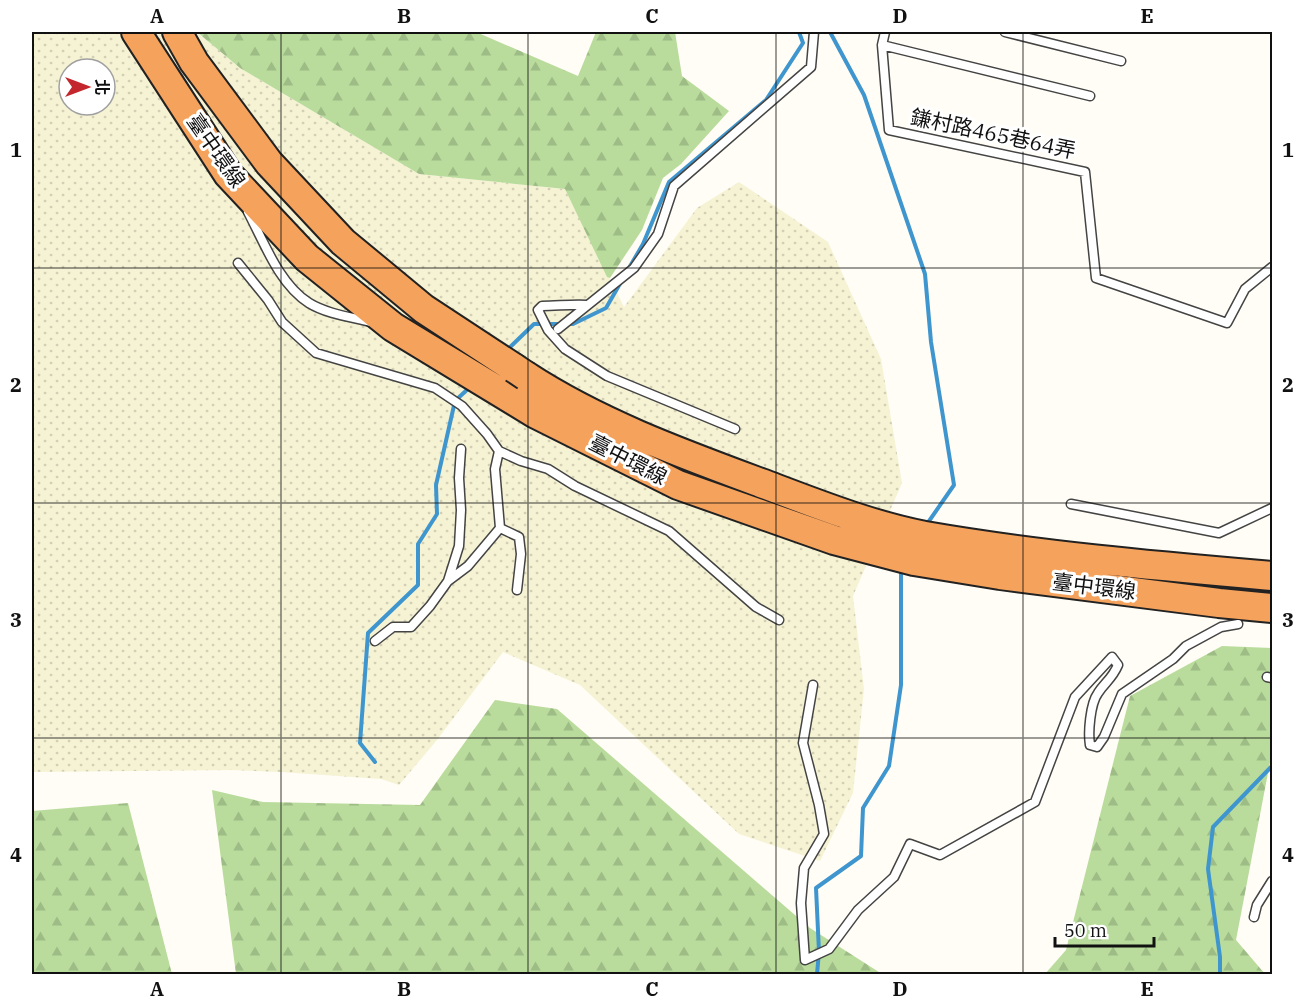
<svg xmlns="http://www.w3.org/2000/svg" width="1304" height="1006" font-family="'IBM Plex Serif','Noto Sans TC',serif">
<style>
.farmland{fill:url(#farmland-dots);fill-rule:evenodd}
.forest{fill:url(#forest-firs)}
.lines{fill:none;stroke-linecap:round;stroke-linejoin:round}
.stream{stroke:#3f96cf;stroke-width:4}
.lane-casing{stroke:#444;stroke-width:11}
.highway-casing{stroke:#222;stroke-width:32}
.lane{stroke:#fff;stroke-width:8}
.highway{stroke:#f5a25d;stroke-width:28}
.highway-bridge-casing{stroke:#222;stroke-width:32;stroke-linecap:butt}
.highway-bridge{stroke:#f5a25d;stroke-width:28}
.grid{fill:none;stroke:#111;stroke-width:1.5;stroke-opacity:0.55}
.labels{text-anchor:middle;stroke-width:6;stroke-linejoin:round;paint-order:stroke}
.street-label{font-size:21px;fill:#111;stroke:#fff}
.neatline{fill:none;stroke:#111;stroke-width:2}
.grid-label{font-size:20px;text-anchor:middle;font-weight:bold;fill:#111}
</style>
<defs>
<pattern id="farmland-dots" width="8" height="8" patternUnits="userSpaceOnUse" patternTransform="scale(1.5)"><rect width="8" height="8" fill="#f6f3d4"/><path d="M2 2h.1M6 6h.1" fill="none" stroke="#d2cfb5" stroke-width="1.8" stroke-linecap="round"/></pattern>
<pattern id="forest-firs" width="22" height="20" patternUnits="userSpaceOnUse" patternTransform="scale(1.5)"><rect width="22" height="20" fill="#b9dc9c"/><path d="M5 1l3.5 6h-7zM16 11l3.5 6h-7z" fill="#9ebc85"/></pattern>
</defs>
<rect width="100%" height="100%" fill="#fffdf5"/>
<!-- farmland -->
<path class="farmland" d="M32 32H197L240 68 419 174 565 189 624 307 697 208 739 182 828 242 881 359 902 483 853 596 864 689 853 793 820 861 739 834 580 685 503 652 437 740 399 785 381 779 281 772 232 770 32 772ZM69 69H105V105H69Z"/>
<!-- forest -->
<path class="forest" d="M197 32H476L578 76 596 32H675L682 76 729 111 681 164 663 178 642 230 610 278 607 277 565 189 419 174 240 68Z
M1222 646 1272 648V752L1236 940 1265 974H1045L1066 950 1130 696Z
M495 700 557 709 810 928 882 974H236L212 790 263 802 420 805Z
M128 803 172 974H32V811Z"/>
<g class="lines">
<!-- stream -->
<path class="stream" d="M830 32 864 95 925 274 931 342 954 485 927 524
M629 268 643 244 669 182 766 100 803 43 799 32
M507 350 534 324H573L606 308 621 282
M375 762 360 743 368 633 418 585V544L437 514 436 485 455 401 470 387
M817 974 819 952 816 888 861 856 863 808 889 766 901 685V569
M1220 974V957L1208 869 1213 827 1272 766"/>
<!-- lane casing -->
<g class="lane-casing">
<path id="lane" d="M885 32 882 45 889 130 1085 172 1096 278 1227 323 1245 289 1272 267
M1005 32 1121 61
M882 45 1090 96
M248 212C264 242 279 284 309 303 327 314 351 317 371 322
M238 263 268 300 282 322 316 353 435 388 462 406 487 434 499 451 521 461 548 469 575 486 669 531 756 607 779 620
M587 305C572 304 557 306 542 306L538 310 548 330 565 349 607 376 735 429
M558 329 634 268 658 234 674 186 811 67 814 32
M1071 504 1219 533 1272 508
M500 528 519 537 521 554 517 590
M448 581 468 566 500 528 495 469 499 451
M375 641 393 627H411L430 606 448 581 459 546 461 510 459 478 461 449
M1267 677 1272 678
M813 685 803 743 819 805 824 834 804 868 801 903 805 960 829 949 858 910 894 877 910 844 940 855 1035 802 1075 697 1112 657 1118 665C1112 679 1105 682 1098 693 1090 704 1088 733 1090 745L1097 747 1104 737 1122 694 1173 659 1186 646 1221 627 1238 624
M1254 917 1257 905 1272 881"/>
</g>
<!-- highway casing -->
<g class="highway-casing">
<path id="highway" d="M136 32 228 174 307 258 393 327 536 414 678 485 834 540 914 561 1000 575 1219 603 1272 608
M177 32 194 62 269 163 343 242 424 309 514 368
M526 376C598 423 680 453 761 483 814 503 869 525 925 536 1040 556 1157 566 1272 576"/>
</g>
<!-- lane -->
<use href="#lane" class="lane"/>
<!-- highway -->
<use href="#highway" class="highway"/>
<!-- highway-bridge casing -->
<g class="highway-bridge-casing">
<path id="highway-bridge" d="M514 368 526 376"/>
</g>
<!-- highway-bridge -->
<use href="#highway-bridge" class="highway-bridge"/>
</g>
<!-- grid -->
<path class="grid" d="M281 32V974M528 32V974M776 32V974M1023 32V974M32 268H1272M32 503H1272M32 738H1272"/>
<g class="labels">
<!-- street labels -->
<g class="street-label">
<text transform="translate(993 134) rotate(12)" y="7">鎌村路465巷64弄</text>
<text transform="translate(216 151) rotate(55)" y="7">臺中環線</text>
<text transform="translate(628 460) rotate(27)" y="7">臺中環線</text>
<text transform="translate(1094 587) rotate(7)" y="7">臺中環線</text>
</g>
</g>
<!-- border -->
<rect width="1304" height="1006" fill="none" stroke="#ffffff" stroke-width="66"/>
<!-- north arrow -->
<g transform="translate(87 87) rotate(90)"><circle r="28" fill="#ffffff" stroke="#a0a0a0" stroke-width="1.5"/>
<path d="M0-4.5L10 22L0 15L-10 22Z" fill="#c4262e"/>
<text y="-9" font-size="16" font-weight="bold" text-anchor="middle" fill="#111111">北</text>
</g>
<!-- scale -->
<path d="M1055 937v9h99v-9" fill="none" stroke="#111111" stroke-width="3"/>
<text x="1064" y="937" font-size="18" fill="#111111" stroke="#ffffff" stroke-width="4.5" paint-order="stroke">50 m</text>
<rect x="33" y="33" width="1238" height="940" class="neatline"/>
<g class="grid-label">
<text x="157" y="23">A</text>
<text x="404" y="23">B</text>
<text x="652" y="23">C</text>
<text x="900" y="23">D</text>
<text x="1147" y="23">E</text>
<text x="16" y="157">1</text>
<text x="1288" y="157">1</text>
<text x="16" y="392">2</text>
<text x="1288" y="392">2</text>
<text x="16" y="627">3</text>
<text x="1288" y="627">3</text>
<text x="16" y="862">4</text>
<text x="1288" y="862">4</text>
<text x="157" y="996">A</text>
<text x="404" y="996">B</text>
<text x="652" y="996">C</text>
<text x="900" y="996">D</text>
<text x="1147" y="996">E</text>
</g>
</svg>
